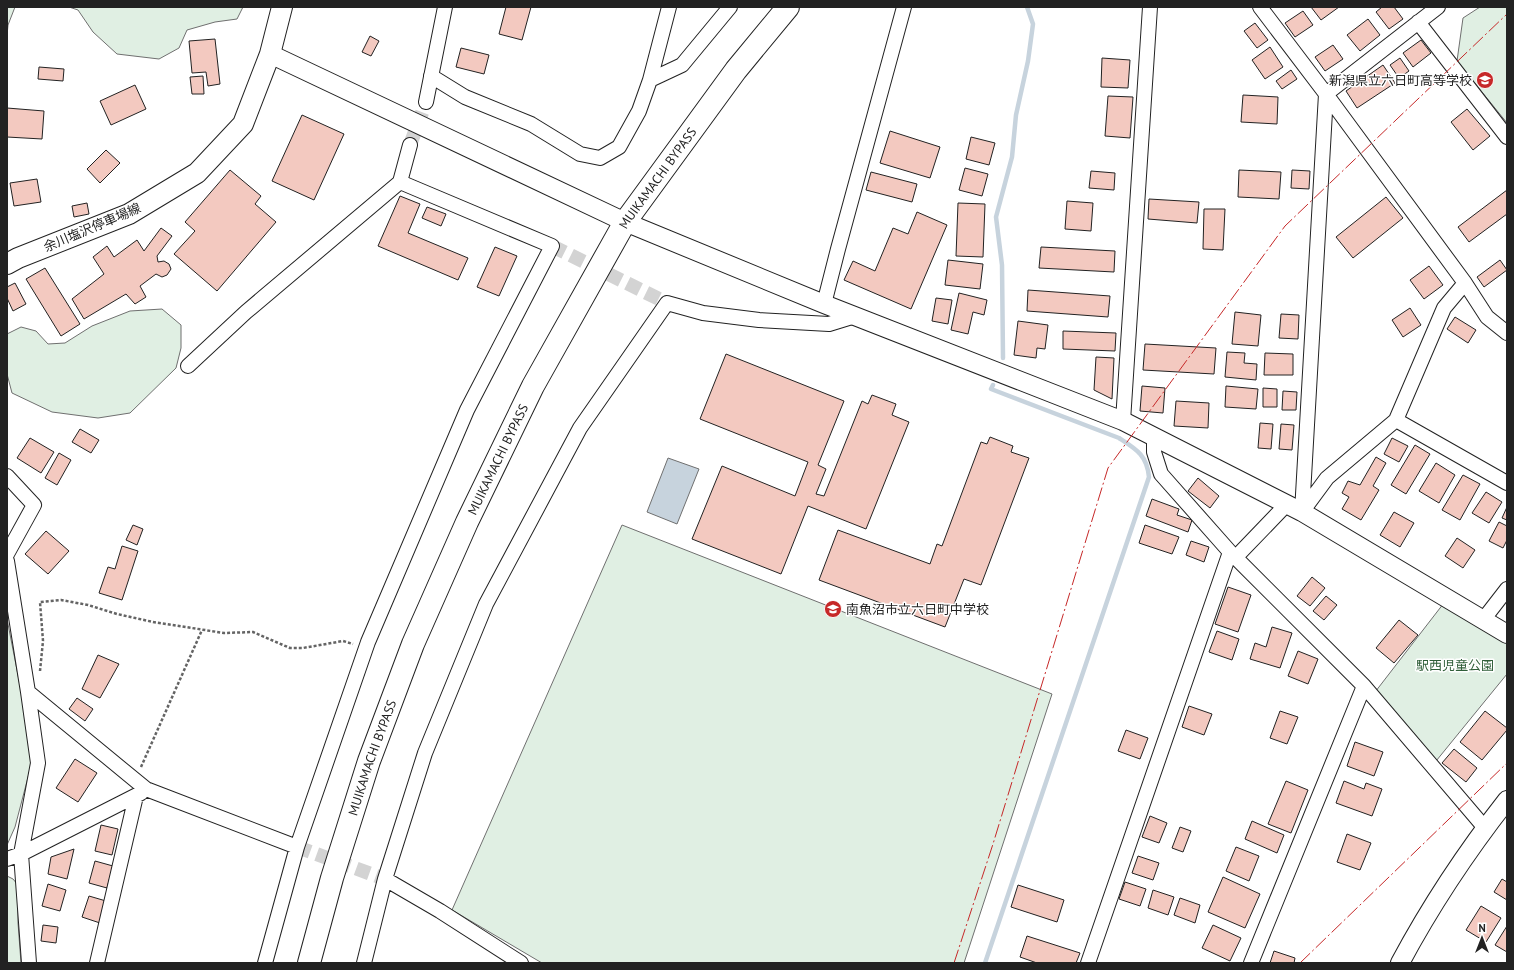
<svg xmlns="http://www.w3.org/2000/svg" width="1514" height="970" font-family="'PT Sans','Noto Sans JP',sans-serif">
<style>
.green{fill:#e0efe3;stroke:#6f6f6f}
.water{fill:#c7d3dd;stroke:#6f6f6f}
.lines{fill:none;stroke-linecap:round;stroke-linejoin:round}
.stream{stroke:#c7d3dd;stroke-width:4.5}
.building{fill:#f3c9c0;stroke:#222}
.minor-tunnel{stroke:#d3d3d3;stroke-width:14;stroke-dasharray:14 7;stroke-linecap:butt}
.minor-casing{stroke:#222;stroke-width:16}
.tertiary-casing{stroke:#222;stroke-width:20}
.secondary-casing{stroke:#222;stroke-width:22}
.trunk-casing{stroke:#222;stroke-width:24}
.path{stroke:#646464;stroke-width:2.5;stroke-dasharray:3 2;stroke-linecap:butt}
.minor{stroke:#fff;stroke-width:14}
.tertiary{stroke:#fff;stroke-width:18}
.secondary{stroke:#fff;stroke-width:20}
.trunk{stroke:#fff;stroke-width:22}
.power{stroke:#c62828;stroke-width:1;stroke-dasharray:14 3 2 3;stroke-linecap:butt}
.labels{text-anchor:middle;stroke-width:3;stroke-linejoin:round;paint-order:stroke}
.poi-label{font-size:13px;fill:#222;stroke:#fff;text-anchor:end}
.street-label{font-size:13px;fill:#222;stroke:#fff}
.park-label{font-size:13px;fill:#2f5e38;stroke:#fff}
</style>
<rect width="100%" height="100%" fill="#fff"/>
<!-- green -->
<path class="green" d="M7 7H15L8 25 7 36Z
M69 7H243L237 19 215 22 187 30 179 48 159 59 117 54 93 32 78 10Z
M1480 7H1507V123L1457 61 1463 18Z
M162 309 181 325V348L176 368 130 413 98 418 52 412 12 393 7 374V334L21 327 36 331 48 344 65 343 92 326 130 311Z
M622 525 1052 694 964 963H542L452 910Z
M1447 599 1507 634V674L1432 766 1372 696Z
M7 619 26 716 32 762 15 827 7 845Z
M7 876 13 879 18 885V923L21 963H7Z"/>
<!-- water -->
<path class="water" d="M668 458 699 469 677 524 647 512Z"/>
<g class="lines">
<!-- stream -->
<path class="stream" d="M1003 358 1002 265 996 217 1012 157 1016 115 1028 61 1033 24 1027 7
M985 963 1149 477C1147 455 1136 449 1119 438L991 389 993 385"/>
</g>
<!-- building -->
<path class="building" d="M506 7H531L522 40 499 34Z
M1311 7H1339L1321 20Z
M1382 7H1394L1403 19 1389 29 1376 12Z
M1303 11 1313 25 1295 37 1285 23Z
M1368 19 1380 35 1360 51 1347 35Z
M1255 23 1268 40 1257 48 1244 31Z
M370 36 379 41 371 56 362 52Z
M215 39 220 84 208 86 206 72 192 73 189 41Z
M1421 40 1431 53 1413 67 1403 53Z
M1333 45 1343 59 1325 71 1315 57Z
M1270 47 1283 67 1265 79 1252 60Z
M461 48 489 55 484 74 456 67Z
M1102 58 1130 60 1128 88 1101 87Z
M1400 58 1409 71 1399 78 1390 65Z
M1383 65 1395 83 1357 108 1346 91Z
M39 67 64 69 63 81 38 79Z
M1291 70 1297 79 1282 89 1276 81Z
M203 76 204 94H192L190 77Z
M135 85 146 109 111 125 100 101Z
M1243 95 1278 97 1277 124 1241 122Z
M1108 96 1133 97 1130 138 1105 136Z
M7 108 44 111 42 139 7 137Z
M1467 109 1490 136 1473 150 1451 122Z
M302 115 344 134 314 200 272 181Z
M890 131 940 147 930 178 880 163Z
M971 137 995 143 989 165 966 159Z
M106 150 120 163 100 183 87 169Z
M965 168 988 174 982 196 959 190Z
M230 170 261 196 255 204 276 222 217 291 174 254 195 231 185 222Z
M1239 170 1281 172 1279 199 1238 197Z
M1292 170 1310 171 1309 189 1291 188Z
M1091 171 1115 173 1114 190 1089 188Z
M871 172 917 184 912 202 866 190Z
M37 179 41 202 14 206 10 183Z
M1507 190V214L1469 242 1458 227Z
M400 196 420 204 408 233 468 258 458 280 378 246Z
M1386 197 1403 218 1353 258 1336 237Z
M1149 199 1199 202 1197 223 1148 219Z
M1067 201 1093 203 1091 231 1065 229Z
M87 203 89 214 74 217 72 206Z
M958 203 985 204 983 257 956 256Z
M427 207 446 214 441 226 422 218Z
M1204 209H1225L1223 250 1203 249Z
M917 212 947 225 911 309 844 280 853 261 875 271 893 228 908 234Z
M161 228 172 236 157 256 158 262 164 261 169 264 171 269 167 275 162 277 156 274 140 286 146 297 135 304 126 294 84 319 72 299 104 274 93 257 107 246 114 257 137 240 144 251Z
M495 247 517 256 499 296 477 287Z
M1041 247 1115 251 1114 272 1039 268Z
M948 260 983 264 980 289 945 285Z
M1500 260 1507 270 1484 287 1477 277Z
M1429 266 1443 285 1424 299 1410 280Z
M45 268 80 324 61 336 26 279Z
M15 283 26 304 13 311 7 298V287Z
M1028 290 1110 296 1108 317 1027 311Z
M959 293 987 300 984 315 973 312 968 334 951 330Z
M936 298 952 300 948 324 932 321Z
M1410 308 1421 325 1403 337 1392 320Z
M1235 312 1261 315 1258 346 1232 344Z
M1281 314 1299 315 1298 339 1279 338Z
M1455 317 1476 330 1468 343 1447 329Z
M1018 321 1048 325 1045 349 1037 348 1036 358 1014 355Z
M1063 331 1116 333 1115 351 1063 349Z
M1145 344 1216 348 1214 374 1143 370Z
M1227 352 1245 353 1244 363 1257 364 1256 380 1225 377Z
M1265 353 1293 354V375H1264Z
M726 354 844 401 818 465 826 469 816 494 824 496 862 401 868 404 872 395 896 404 892 415 909 422 866 529 808 506 781 574 692 539 722 466 795 496 808 462 700 419Z
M1096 357 1114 358 1112 399 1094 390Z
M1142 386 1165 388 1163 413 1140 411Z
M1226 386 1258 389 1256 409 1225 407Z
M1263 388 1277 389V407H1263Z
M1283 391 1297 392 1296 410H1282Z
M1176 401 1209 403 1208 428 1174 426Z
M1260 423 1273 424 1271 449 1258 448Z
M1281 424 1294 425 1292 450 1279 449Z
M80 429 99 440 91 453 72 442Z
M990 437 1013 446 1011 452 1029 458 981 585 964 579 945 627 819 580 838 530 930 564 937 544 942 546 981 442 987 444Z
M30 438 54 452 41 473 17 458Z
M1392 438 1408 446 1399 462 1384 454Z
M1415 445 1430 454 1406 494 1391 485Z
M59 453 71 460 57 485 45 478Z
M1376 457 1386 463 1373 486 1379 490 1361 520 1342 509 1349 497 1342 493 1348 481 1360 485Z
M1436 463 1455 475 1439 503 1419 491Z
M1463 475 1480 484 1460 520 1442 510Z
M1198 478 1219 496 1210 508 1188 491Z
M1486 492 1502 502 1489 523 1472 513Z
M1152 499 1179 509 1177 515 1192 520 1188 532 1146 516Z
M1507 507V520L1502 518Z
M1394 512 1414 523 1400 547 1380 535Z
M1499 522 1507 526V540L1503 548 1489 541Z
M133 525 143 529 137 545 126 540Z
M1145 525 1179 537 1172 554 1139 543Z
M46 531 69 551 48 574 25 554Z
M1457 538 1475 550 1463 568 1445 556Z
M1191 541 1209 547 1204 562 1186 555Z
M122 546 138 551 122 600 99 593 108 567 115 569Z
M1312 577 1325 588 1310 606 1297 596Z
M1228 587 1251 595 1238 632 1215 624Z
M1326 596 1337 605 1324 620 1313 611Z
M1399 620 1418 635 1394 663 1376 648Z
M1272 627 1292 633 1280 668 1250 659 1255 643 1266 647Z
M1217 631 1239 639 1232 660 1209 652Z
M1298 651 1318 659 1308 684 1288 676Z
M98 655 119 664 100 698 82 689Z
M77 698 93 709 85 721 69 709Z
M1189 706 1212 714 1204 735 1182 727Z
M1280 711 1298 717 1287 744 1270 738Z
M1485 711 1507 728V730L1482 760 1460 742Z
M1126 730 1148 738 1140 759 1118 751Z
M1355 742 1383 752 1374 776 1347 766Z
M1454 749 1477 768 1466 782 1442 763Z
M75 759 97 773 78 802 56 788Z
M1286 781 1308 790 1291 833 1268 824Z
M1344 781 1364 789 1366 783 1382 789 1372 816 1336 803Z
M1150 816 1167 823 1159 843 1142 837Z
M1252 821 1284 835 1277 853 1245 839Z
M101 825 118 829 112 855 95 851Z
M1180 827 1191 831 1183 852 1172 848Z
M1347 834 1371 843 1360 870 1337 862Z
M1236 847 1259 856 1249 881 1226 871Z
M74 849 67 879 48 874 51 857Z
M1138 856 1159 863 1153 880 1132 873Z
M95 861 113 866 107 888 89 883Z
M1223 877 1260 894 1245 928 1208 912Z
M1502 879 1507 882V900L1494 892Z
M1125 882 1146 889 1140 906 1119 899Z
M48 884 66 890 60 911 42 906Z
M1018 885 1064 900 1057 922 1011 907Z
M1153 890 1174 897 1168 915 1148 908Z
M89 896 106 901 100 923 82 917Z
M1180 898 1200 905 1195 923 1174 915Z
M1481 906 1501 918 1486 942 1466 930Z
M43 925 58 927 56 943 41 941Z
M1213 925 1241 938 1230 961 1202 948Z
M1507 926V952L1495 945Z
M1027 936 1080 953 1076 963H1037L1020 957Z
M1274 951 1295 958 1294 963H1270Z"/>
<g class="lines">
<!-- minor-tunnel -->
<path class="minor-tunnel" d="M410 145 426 102
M552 246 667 303
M297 847 385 879"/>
<!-- minor casing -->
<g class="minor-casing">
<path id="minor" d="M1260 7 1326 94 1465 283 1487 317 1507 333
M1418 22 1507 137
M431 76 465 97 531 124 580 154 600 158 619 147 639 111 650 80 669 7
M650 80 682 65 730 7
M426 102 445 7
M824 304 838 249 904 7
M188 366 246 312 400 182 410 145
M1396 420 1507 483
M1123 421 1150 7
M1154 436V452L1161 474 1230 552 1364 686 1485 828
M7 476 34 505 7 554
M1302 512 1326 94 1438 7
M1302 512 1327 478 1396 420 1444 308 1465 283
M1235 558 1287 504
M7 561 28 692 38 763 21 854 29 963
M1483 620 1507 589
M28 692 146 789 297 847
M7 859 21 854 141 793
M385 879 440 911 521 963
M97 963 136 796
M265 963 297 847 368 642 467 410 552 246 400 182
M364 963 385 879 425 753 486 604 580 428 667 303 703 313 759 320 829 324 855 316
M1088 963 1230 552
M1251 963 1364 686"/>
</g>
<!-- tertiary casing -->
<g class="tertiary-casing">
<path id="tertiary" d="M270 54 625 222 824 304 1123 421 1302 512 1507 634
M1400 963C1431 905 1467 851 1507 800"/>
</g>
<!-- secondary casing -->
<g class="secondary-casing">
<path id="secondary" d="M7 264 18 258 129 214 197 173 243 124 270 54 282 7"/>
</g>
<!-- trunk casing -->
<g class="trunk-casing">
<g id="trunk">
<path id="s1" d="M309 963 332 878 369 761 413 644 467 522 533 386 625 222 736 70 788 7"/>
</g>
</g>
<!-- path -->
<path class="path" d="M40 671 43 641 40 602 61 600 88 605 117 614 153 622 224 633 253 632 290 648H303L343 641 353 644
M141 767 202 630"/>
<!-- minor -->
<use href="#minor" class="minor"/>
<!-- tertiary -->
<use href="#tertiary" class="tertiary"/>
<!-- secondary -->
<use href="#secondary" class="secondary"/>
<!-- trunk -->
<use href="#trunk" class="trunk"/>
<!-- power -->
<path class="power" d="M954 963 993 844 1108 468 1285 226 1507 14
M1300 963 1507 763"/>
</g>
<!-- icons -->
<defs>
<g id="school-disc" transform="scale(0.9)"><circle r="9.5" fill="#c62828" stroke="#fff"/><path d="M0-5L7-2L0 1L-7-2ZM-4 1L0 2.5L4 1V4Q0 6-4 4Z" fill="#fff"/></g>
</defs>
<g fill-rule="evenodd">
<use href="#school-disc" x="1485" y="80"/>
<use href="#school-disc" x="833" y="609"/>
</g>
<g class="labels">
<!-- poi labels -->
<g class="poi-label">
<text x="1472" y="85">新潟県立六日町高等学校</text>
<text x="846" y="614" text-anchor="start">南魚沼市立六日町中学校</text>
</g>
<!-- street labels -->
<g class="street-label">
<text dy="5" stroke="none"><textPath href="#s1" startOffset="863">MUIKAMACHI BYPASS</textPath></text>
<text transform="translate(92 227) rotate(-23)" y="5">余川塩沢停車場線</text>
<text dy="5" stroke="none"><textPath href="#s1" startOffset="539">MUIKAMACHI BYPASS</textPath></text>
<text dy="5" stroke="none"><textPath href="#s1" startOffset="215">MUIKAMACHI BYPASS</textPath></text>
</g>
<!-- park labels -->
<g class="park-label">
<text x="1455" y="670">駅西児童公園</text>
</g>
</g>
<!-- border -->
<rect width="1514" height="970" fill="none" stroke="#222222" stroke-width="16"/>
<!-- north arrow -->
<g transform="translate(1482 938)" stroke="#ffffff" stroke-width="3" paint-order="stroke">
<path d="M0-3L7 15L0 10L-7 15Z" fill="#222222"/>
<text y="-6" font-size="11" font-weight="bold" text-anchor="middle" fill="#222222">N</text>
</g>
</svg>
